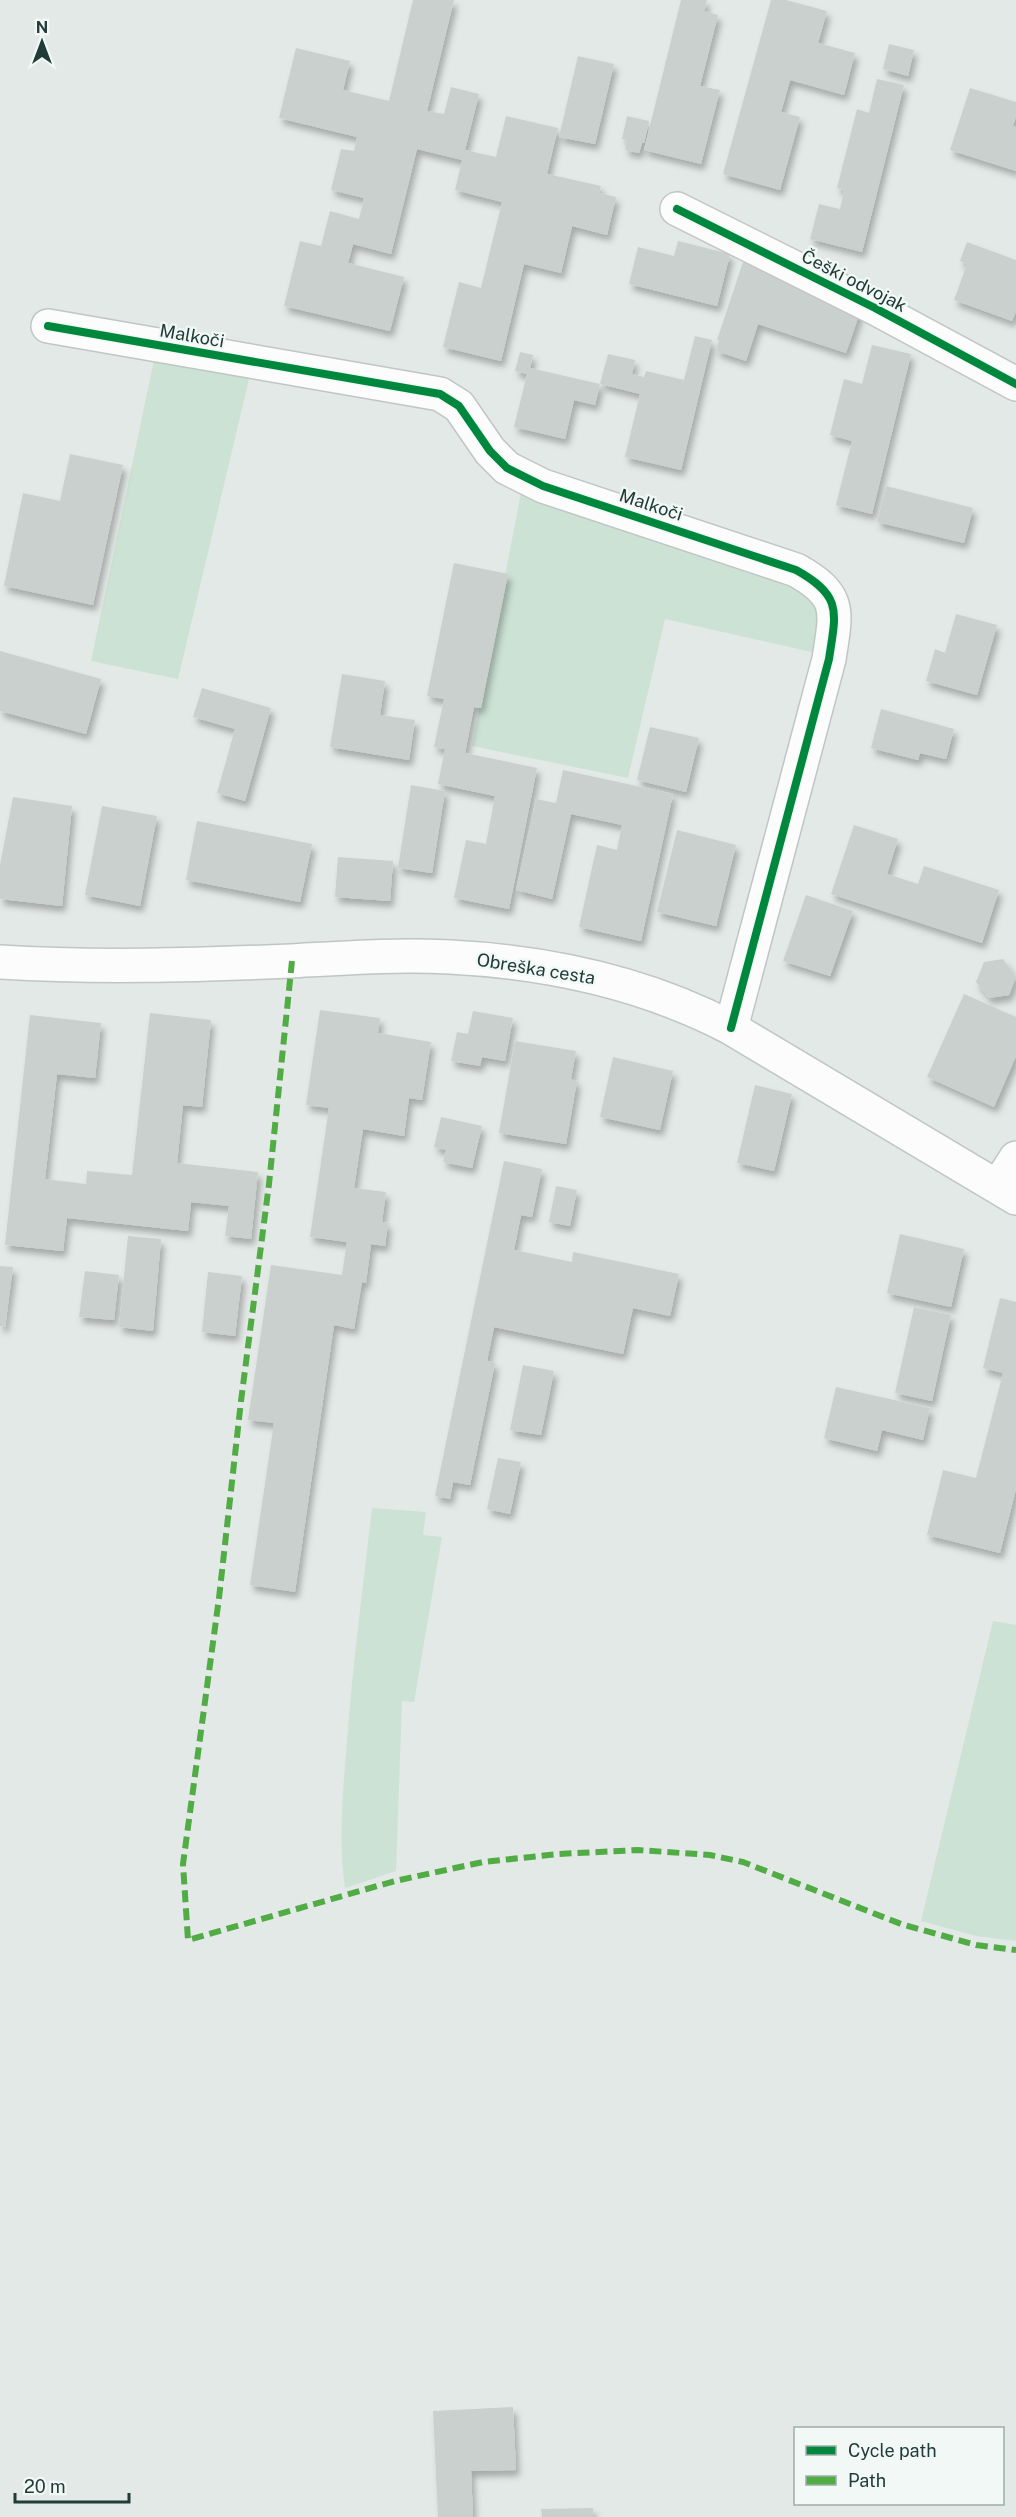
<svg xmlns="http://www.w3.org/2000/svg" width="1016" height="2517" font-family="'Public Sans',sans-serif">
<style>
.green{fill:#cce2d5}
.building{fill:#cad0ce;filter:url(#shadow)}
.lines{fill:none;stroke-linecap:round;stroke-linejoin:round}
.street-casing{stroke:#c0c6c4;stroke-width:36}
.secondary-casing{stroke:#bfc6c4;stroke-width:36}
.street{stroke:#fbfcfb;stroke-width:33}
.secondary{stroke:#fbfcfb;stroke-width:33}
.quiet{stroke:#52ac45;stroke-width:6;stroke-dasharray:12 6;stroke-linecap:butt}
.cycleway-casing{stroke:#f1f8f5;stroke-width:11}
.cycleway{stroke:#00873e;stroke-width:8}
.labels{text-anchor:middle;stroke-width:4.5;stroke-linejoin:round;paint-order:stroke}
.street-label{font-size:18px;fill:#213c37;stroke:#f1f8f5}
</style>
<defs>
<filter id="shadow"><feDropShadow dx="3.5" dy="6" stdDeviation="3" flood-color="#0004"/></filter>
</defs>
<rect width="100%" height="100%" fill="#e3e9e7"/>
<!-- green -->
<path class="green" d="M154 360 250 375 178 679 91 661Z
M521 493 805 592 817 603 821 618 816 653 665 619 628 778 472 746Z
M372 1508 426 1512 423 1535 442 1537 414 1702 402 1701 396 1871 345 1888C338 1840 343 1790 347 1741 353 1663 363 1585 372 1508Z
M993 1621 1016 1625V1941L976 1936 921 1921Z"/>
<!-- building -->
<path class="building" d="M413 0H454L427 111 444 114 451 87 479 94 465 150 496 157 506 116 558 128 547 174 601 186 599 193 616 197 607 235 572 226 561 273 524 264 501 361 443 347 459 282 481 288 502 202 455 190 462 160 417 149 391 254 353 244 348 263 404 277 390 331 284 306 300 241 321 246 330 211 359 219 364 198 331 190 341 149 354 151 357 137 279 118 296 48 350 61 343 90 389 101Z
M681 0H707L704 11 718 15 700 86 720 90 701 164 644 150Z
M771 0H786L827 11 818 43 855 53 844 95 790 80 781 112 800 117 780 190 723 174Z
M889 44 914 50 908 76 883 69Z
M578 56 614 64 595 144 559 137Z
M877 79 904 85 862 252 810 239 819 204 840 209 844 190 837 188 857 109 869 113Z
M970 88 1016 102V116L1013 126 1016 127V171L950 150Z
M627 116 649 121 644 143H642L639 153 625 150 627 140 622 139Z
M678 241 730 254 717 306 629 284 638 247 674 256Z
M967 242 1016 260V311L1012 321 954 300 967 264 960 261Z
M743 262 824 290 861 309 846 353 758 324 746 361 716 351 719 340H717Z
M695 336 712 340 681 470 625 457 640 394 600 384 608 354 635 360 632 374 644 377 646 371 684 380Z
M872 345 911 354 872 514 836 505 852 441 830 435 844 379 862 384Z
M520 352 533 355 530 368 600 384 595 405 574 400 565 439 514 427 527 374 515 371Z
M70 454 123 465 93 605 4 586 23 493 60 501Z
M886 486 973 508 964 543 877 522Z
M454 563 508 574 481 708 474 707 465 753 537 768 509 909 454 898 466 840 486 844 495 796 438 784 445 749 434 747 444 699 427 696Z
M956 614 997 625 977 695 926 681 935 649 945 653Z
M0 651 101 679 86 734 0 711Z
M342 674 385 681 380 715 415 720 409 760 330 747Z
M202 688 271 708 245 801 217 793 235 729 193 717Z
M881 709 954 729 946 759 920 753 918 760 871 748Z
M650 727 699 738 686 792 637 780Z
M563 770 673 794 641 941 579 927 597 845 617 850 622 825 571 814 552 899 516 890 536 799 556 803Z
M411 785 445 791 432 873 398 868Z
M13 797 72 806 62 906 0 899V865Z
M102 806 157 816 140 906 85 895Z
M197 821 312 844 300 902 186 880Z
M854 825 898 839 887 874 918 884 924 866 999 890 982 943 831 894Z
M677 830 736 845 716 926 657 912Z
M338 857 393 861 390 901 335 897Z
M806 895 853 911 830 976 783 961Z
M1003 959 1016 977 1009 995 989 998 976 982 984 962Z
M964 994 1016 1017V1056L994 1107 927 1077Z
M320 1010 380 1018 378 1033 431 1042 422 1100 409 1098 404 1136 363 1129 354 1188 386 1192 382 1222 388 1223 385 1246 371 1244 366 1283 362 1282 354 1329 334 1325 295 1592 250 1585 274 1423 248 1420 271 1265 342 1275 347 1242 310 1237 329 1108 306 1105Z
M473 1011 513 1018 505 1061 482 1057 480 1066 451 1061 457 1032 468 1034Z
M150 1013 211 1020 202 1107 183 1105 177 1163 258 1172 251 1239 225 1236 229 1206 191 1202 188 1231 67 1218 63 1251 5 1245 30 1015 101 1023 95 1078 57 1074 45 1179 86 1184 87 1171 132 1175Z
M515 1041 576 1051 571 1079 577 1081 566 1144 499 1133Z
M613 1057 673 1071 660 1130 600 1117Z
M755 1085 792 1094 774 1171 737 1163Z
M441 1117 482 1126 472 1168 443 1162 446 1150 434 1147Z
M504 1161 542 1169 532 1217 521 1215 514 1250 572 1262 573 1252 679 1274 670 1316 633 1308 623 1354 494 1327 487 1361 495 1363 470 1485 453 1482 450 1499 435 1496Z
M556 1186 577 1190 570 1226 549 1222Z
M900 1234 964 1249 951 1307 887 1293Z
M128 1236 161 1239 153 1331 119 1327Z
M0 1266 13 1267 5 1327 0 1326Z
M85 1271 119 1275 114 1320 79 1317Z
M208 1272 242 1276 235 1336 202 1332Z
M1000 1298 1016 1302V1489L1000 1553 927 1535 943 1470 976 1478 1003 1373 983 1368Z
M914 1307 951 1315 932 1401 895 1393Z
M523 1365 554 1371 541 1435 510 1430Z
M836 1387 930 1408 923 1440 882 1430 877 1451 824 1438Z
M498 1458 521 1462 510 1514 487 1509Z
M513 2407 516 2470 471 2471 473 2517H438L433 2411Z
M593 2508V2517H542L541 2509Z"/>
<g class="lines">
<!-- street casing -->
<g class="street-casing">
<path id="street" d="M677 209 875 308 1016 384
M48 326 440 394 459 406 490 451 507 468 543 486 796 570C843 596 836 612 829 659L731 1028"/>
</g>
<!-- secondary casing -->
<g class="secondary-casing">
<path id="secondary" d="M0 962C97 968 194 965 291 961 344 958 397 954 450 957 547 962 645 983 731 1028L1016 1198
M998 1186 1016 1158"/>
</g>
<!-- street -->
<use href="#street" class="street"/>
<!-- secondary -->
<use href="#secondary" class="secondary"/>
<!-- quiet -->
<path class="quiet" d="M292 961 269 1184 241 1401 219 1598 183 1864 188 1940 395 1881 483 1862 559 1854 638 1850 710 1855 743 1862 901 1924 976 1945 1016 1950"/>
<!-- cycleway casing -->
<g class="cycleway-casing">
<path id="cycleway" d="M677 209 875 308 1016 384
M48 326 440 394 459 406 490 451 507 468 543 486 796 570C843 596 836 612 829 659L731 1028"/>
</g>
<!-- cycleway -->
<use href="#cycleway" class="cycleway"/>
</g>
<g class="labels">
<!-- street labels -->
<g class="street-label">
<text transform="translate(854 281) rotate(27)" y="6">Češki odvojak</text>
<text transform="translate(192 336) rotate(10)" y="6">Malkoči</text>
<text transform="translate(651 505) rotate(18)" y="6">Malkoči</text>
<text transform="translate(536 969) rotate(9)" y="6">Obreška cesta</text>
</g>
</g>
<!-- legend -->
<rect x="794" y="2427" width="210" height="78" fill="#f1f8f5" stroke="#9eada9" stroke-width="1.5"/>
<rect x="806" y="2446" width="30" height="9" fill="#00873e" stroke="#9eada9" stroke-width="1.5"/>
<text x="848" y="2457" font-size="18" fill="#213c37">Cycle path</text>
<rect x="806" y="2476" width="30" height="9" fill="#52ac45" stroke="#9eada9" stroke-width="1.5"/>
<text x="848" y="2487" font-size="18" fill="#213c37">Path</text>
<!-- north arrow -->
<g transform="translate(42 42)" stroke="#f1f8f5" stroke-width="4.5" paint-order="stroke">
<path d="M0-4.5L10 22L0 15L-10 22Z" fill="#213c37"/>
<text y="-9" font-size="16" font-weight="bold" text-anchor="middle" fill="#213c37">N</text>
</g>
<!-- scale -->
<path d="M15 2493v9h114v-9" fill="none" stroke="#213c37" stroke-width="3"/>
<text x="24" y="2493" font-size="18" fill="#213c37" stroke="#f1f8f5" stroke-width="4.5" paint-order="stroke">20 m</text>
</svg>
